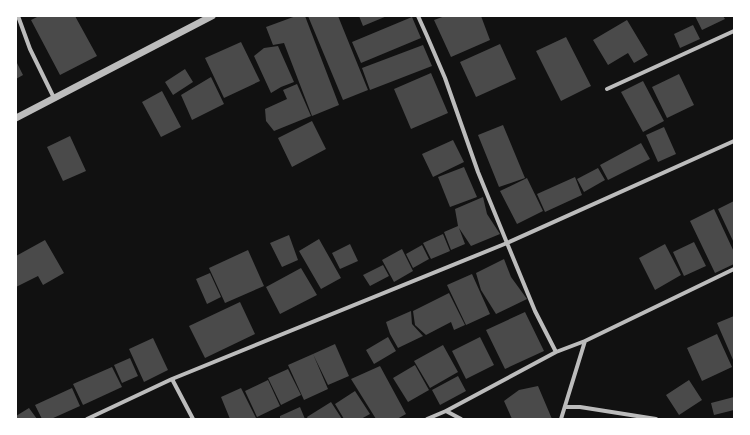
<svg xmlns="http://www.w3.org/2000/svg" width="750" height="435" font-family="Overpass,sans-serif">
<style>
.building{fill:#4a4a4a}
.lines{fill:none;stroke-linecap:round;stroke-linejoin:round}
.minor{stroke:#bcbcbc;stroke-width:4}
.tertiary{stroke:#bcbcbc;stroke-width:7}
</style>
<rect width="100%" height="100%" fill="#111"/>
<!-- building -->
<path class="building" d="M39 16H75L97 56 60 75 31 20Z
M296 16H305L339 105 312 116 284 43 273 45 266 27Z
M308 16H338L368 90 343 100Z
M359 16H387L363 26Z
M445 16H481L490 40 451 57 434 20Z
M695 16H723L725 19 702 30Z
M412 17 421 38 361 63 352 42Z
M627 20 648 55 634 63 628 53 608 65 593 40Z
M693 25 700 39 680 48 674 34Z
M566 37 591 86 561 101 536 51Z
M241 42 260 81 224 98 205 58Z
M500 44 516 79 476 97 460 62Z
M423 45 432 66 370 90 362 68Z
M278 46 294 82 281 87 271 93 254 56 264 48Z
M16 61 23 75 16 79Z
M185 69 193 82 173 95 165 82Z
M431 73 448 113 411 129 394 89Z
M679 74 694 105 667 118 652 87Z
M211 77 224 104 192 120 181 95Z
M643 81 664 121 643 132 621 92Z
M297 84 311 116 274 131 266 121 265 109 287 99 283 90Z
M162 91 181 127 161 137 142 102Z
M312 121 326 149 292 167 278 138Z
M503 125 525 178 499 187 478 135Z
M664 127 676 154 658 162 646 135Z
M70 136 86 171 63 181 47 147Z
M453 140 464 162 433 177 422 154Z
M641 143 650 159 608 180 600 165Z
M464 167 477 197 450 207 438 177Z
M598 168 605 180 584 192 577 179Z
M575 177 582 195 545 212 537 194Z
M527 178 543 211 517 224 500 191Z
M483 197 487 214 500 234 471 246 459 228 465 244 451 250 444 232 458 226 455 209Z
M734 201V243L718 209Z
M714 209 734 252V264L715 273 690 221Z
M443 234 450 251 431 259 423 243Z
M289 235 298 260 282 267 270 243Z
M319 239 341 278 321 289 299 251Z
M45 240 64 273 43 285 38 276 16 287V256Z
M694 242 706 266 684 276 673 252Z
M350 244 358 261 340 269 332 253Z
M665 244 681 275 655 290 639 258Z
M422 245 429 259 413 268 406 254Z
M402 249 413 271 394 282 382 260Z
M248 250 264 286 225 303 209 268Z
M504 259 511 277 527 299 496 314 481 290 476 273Z
M383 265 389 276 370 286 363 275Z
M301 268 317 295 280 314 266 287Z
M210 273 221 297 207 304 196 279Z
M472 274 490 314 466 325 447 285Z
M449 293 465 325 454 330 451 322 426 335 415 325 413 311Z
M240 302 255 334 205 358 189 326Z
M411 311 412 324 423 336 398 348 390 334 386 322Z
M525 312 544 351 505 369 486 330Z
M734 316V362L717 323Z
M717 334 732 367 702 381 687 348Z
M388 337 396 351 374 364 366 350Z
M480 337 494 365 466 379 452 351Z
M153 338 168 370 144 382 129 349Z
M335 344 349 376 328 385 313 354Z
M443 345 458 372 430 388 414 361Z
M313 354 328 389 304 400 288 365Z
M130 358 138 376 122 383 114 365Z
M415 365 429 390 408 402 393 378Z
M380 366 406 414 397 419H376L351 379Z
M112 367 122 387 83 405 73 384Z
M288 369 301 395 281 405 268 378Z
M458 376 466 391 440 405 432 390Z
M268 380 280 406 257 417 245 391Z
M689 380 702 400 679 415 666 395Z
M538 386 552 419H512L504 401 519 390Z
M72 388 80 406 51 419H42L35 405Z
M241 388 256 418 230 419 221 397Z
M355 391 370 414 361 419H344L335 404Z
M734 397V410L714 415 711 403Z
M331 402 342 419H308L307 417Z
M300 407 305 419H280V416Z
M29 408 37 419H16V416Z"/>
<g class="lines">
<!-- minor -->
<path class="minor" d="M18 16 30 49 54 98
M418 16 427 36 445 78 478 172 507 243 535 311 556 352
M607 89 734 31
M172 379 193 419
M565 407H580L656 419
M446 411 461 419
M87 419 172 379 507 243 734 141
M427 419 446 411 556 352 585 341 734 269
M561 419 585 341"/>
<!-- tertiary -->
<path class="tertiary" d="M16 118 212 16"/>
</g>
<!-- border -->
<rect width="750" height="435" fill="none" stroke="#ffffff" stroke-width="34"/>
</svg>
